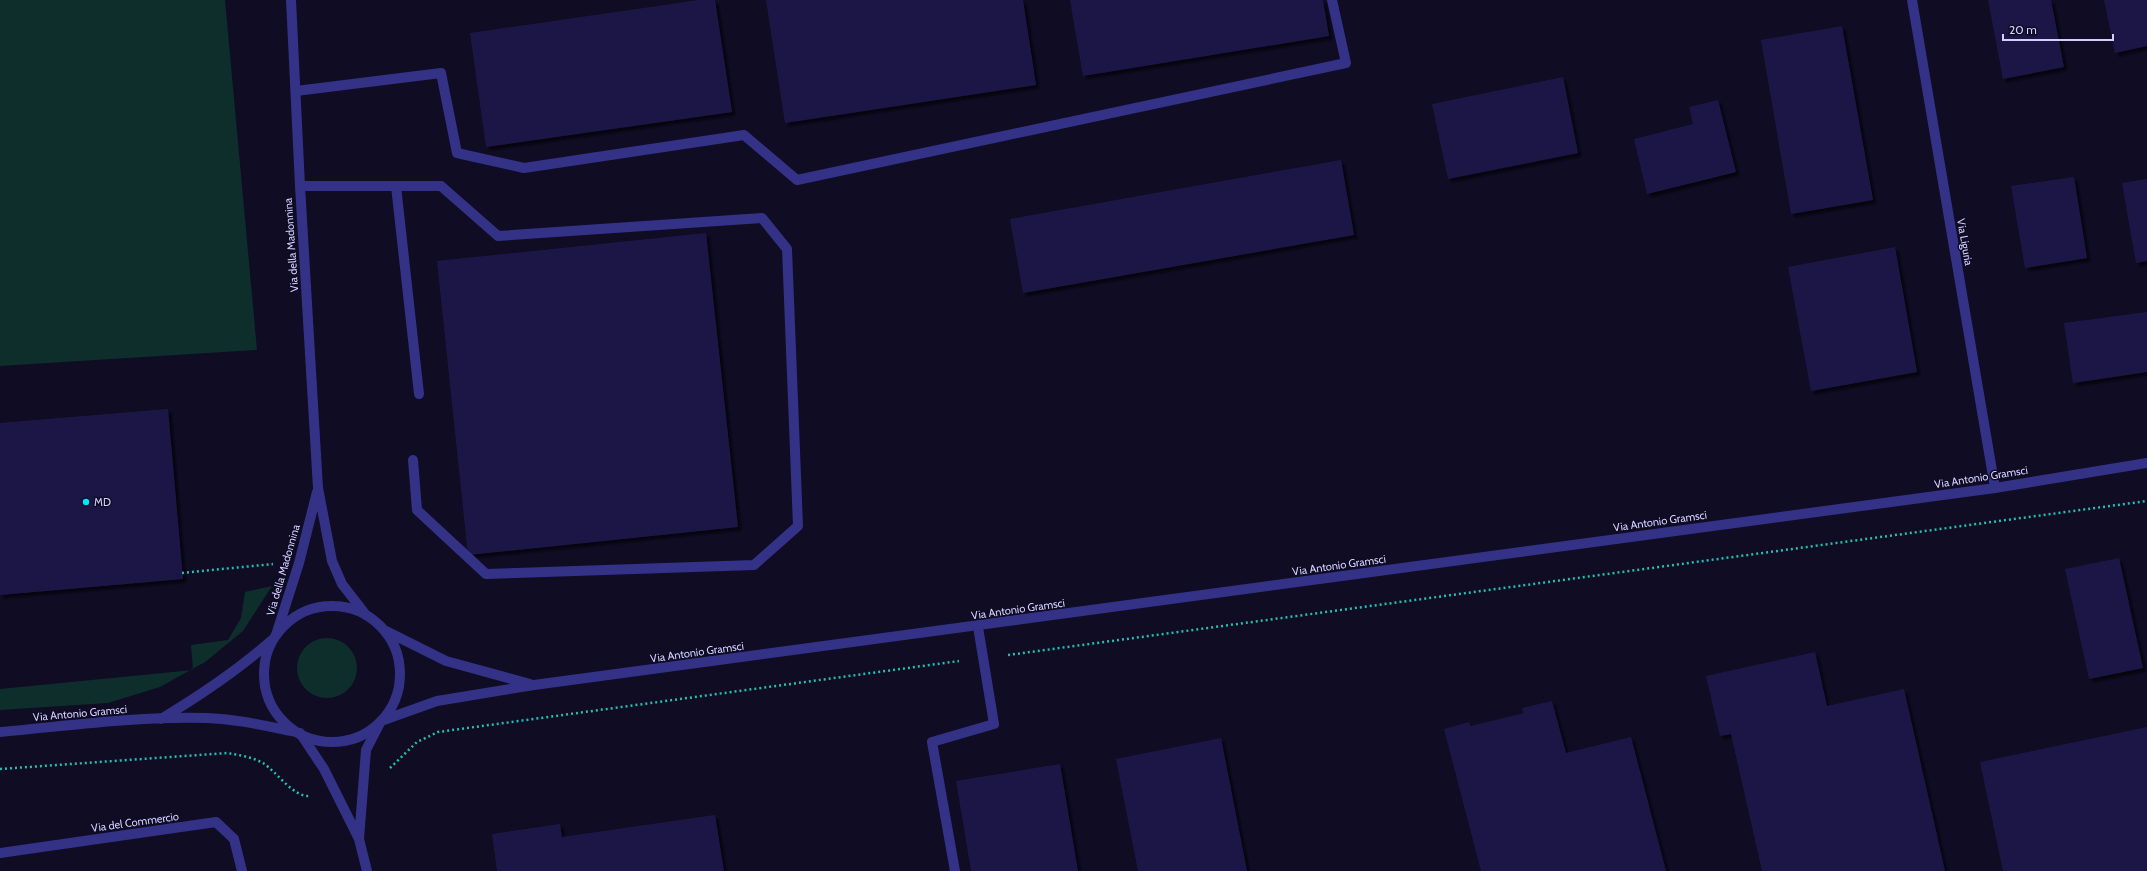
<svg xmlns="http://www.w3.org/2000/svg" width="2147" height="871" font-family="Cabin,sans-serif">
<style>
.green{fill:#0e2e2c}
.building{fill:#1f1646;filter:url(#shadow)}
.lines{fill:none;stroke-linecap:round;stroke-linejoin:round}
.path{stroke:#22bfb2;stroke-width:2.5;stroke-dasharray:2 3;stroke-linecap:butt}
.service{stroke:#333287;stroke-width:10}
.minor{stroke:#333287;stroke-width:10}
.tertiary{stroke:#333287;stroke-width:10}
.poi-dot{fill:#00e5f9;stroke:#0f0c24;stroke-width:1.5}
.labels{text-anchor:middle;stroke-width:3;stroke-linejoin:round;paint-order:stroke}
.street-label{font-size:11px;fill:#d3ceff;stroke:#0f0c24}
.poi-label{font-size:11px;fill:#d3ceff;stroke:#0f0c24;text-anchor:start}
</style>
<defs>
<filter id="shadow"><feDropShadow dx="3.5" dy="3.5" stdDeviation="1" flood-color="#0009"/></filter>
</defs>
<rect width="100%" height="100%" fill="#0f0c24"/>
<!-- green -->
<path class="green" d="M0 0H225L257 350 0 366Z
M272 586 243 631 205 662 160 687 108 703 0 710V689L193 670 191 645 228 640 241 618 245 592Z
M297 668a30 30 0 1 1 60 0a30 30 0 1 1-60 0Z"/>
<!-- building -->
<path class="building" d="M699 0H715L732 112 486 147 470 33Z
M766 0H1023L1036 85 785 123Z
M1070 0H1323L1329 36 1083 76Z
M1988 0H2051L2064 67 2003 79Z
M2104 0H2147V46L2115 53Z
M1842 26 1873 200 1791 214 1761 40Z
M1563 77 1578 153 1448 179 1432 104Z
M1718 100 1736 172 1647 194 1634 139 1693 124 1689 107Z
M1341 160 1354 235 1023 293 1010 219Z
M2074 177 2087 258 2025 268 2011 186Z
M2147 179V261L2136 263 2122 183Z
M706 233 738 527 468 555 437 261Z
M1895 247 1917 372 1811 391 1788 267Z
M2147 312V372L2073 383 2064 323Z
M168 409 183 579 0 595V423Z
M2119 558 2143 668 2089 679 2065 569Z
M1815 652 1827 706 1904 689 1945 871H1762L1731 734 1720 736 1706 676Z
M1552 701 1566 753 1631 737 1666 871H1481L1444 729 1469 722 1471 726 1524 713 1522 708Z
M2147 727V871H2003L1980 762Z
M1221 738 1247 871H1138L1116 759Z
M1060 764 1078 871H971L956 781Z
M715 815 724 871H497L492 834 560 824 562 837Z"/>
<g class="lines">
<!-- path -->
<path class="path" d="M182 573 273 564
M1008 655 2147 501
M390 768 417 742 438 732 959 661
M0 769 227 753C239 755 252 757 263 763 277 772 294 798 310 796"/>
<!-- service -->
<path class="service" d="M296 91 441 73 457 153 524 168 744 135 797 180 1346 63 1332 0
M300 186H441L498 236 762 218 787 249 798 526 754 565 486 574 417 510 413 460
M396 186 419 394
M955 871 932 742 994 724 978 627"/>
<!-- minor -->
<path class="minor" d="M291 0 300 186 318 488 332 561 342 584 366 615
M1912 0 1995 488
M276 635 299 563 317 492
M300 733 324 769 359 839 367 871
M359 839 366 750 381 721
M0 853 216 822 234 839 242 871"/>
<!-- tertiary -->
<path class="tertiary" d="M264 674a68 68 0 1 1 136 0a68 68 0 1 1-136 0Z
M386 631 446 661 530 684
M161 719C201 695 237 671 272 640
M381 721 437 701 534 685 1995 488 2147 463
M0 732C68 726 138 716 206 718 237 719 266 726 296 732"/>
</g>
<!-- markers -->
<circle class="poi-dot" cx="86" cy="502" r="4"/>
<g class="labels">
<!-- street labels -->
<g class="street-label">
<text transform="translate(1965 242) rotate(80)" y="4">Via Liguria</text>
<text transform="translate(291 245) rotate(-94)" y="4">Via della Madonnina</text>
<text transform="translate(1981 477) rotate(-9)" y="4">Via Antonio Gramsci</text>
<text transform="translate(1660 521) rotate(-8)" y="4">Via Antonio Gramsci</text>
<text transform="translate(1339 565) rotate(-8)" y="4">Via Antonio Gramsci</text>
<text transform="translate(283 570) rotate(-74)" y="4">Via della Madonnina</text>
<text transform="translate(1018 609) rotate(-8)" y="4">Via Antonio Gramsci</text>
<text transform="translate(697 652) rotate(-8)" y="4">Via Antonio Gramsci</text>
<text transform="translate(80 713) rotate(-5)" y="4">Via Antonio Gramsci</text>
<text transform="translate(135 822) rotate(-8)" y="4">Via del Commercio</text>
</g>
<!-- poi labels -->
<g class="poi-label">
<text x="94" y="506">MD</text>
</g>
</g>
<!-- scale -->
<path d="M2003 34v6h110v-6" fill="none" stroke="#d3ceff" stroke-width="2"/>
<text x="2009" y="34" font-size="12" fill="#d3ceff" stroke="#0f0c24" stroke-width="3" paint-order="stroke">20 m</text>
</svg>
